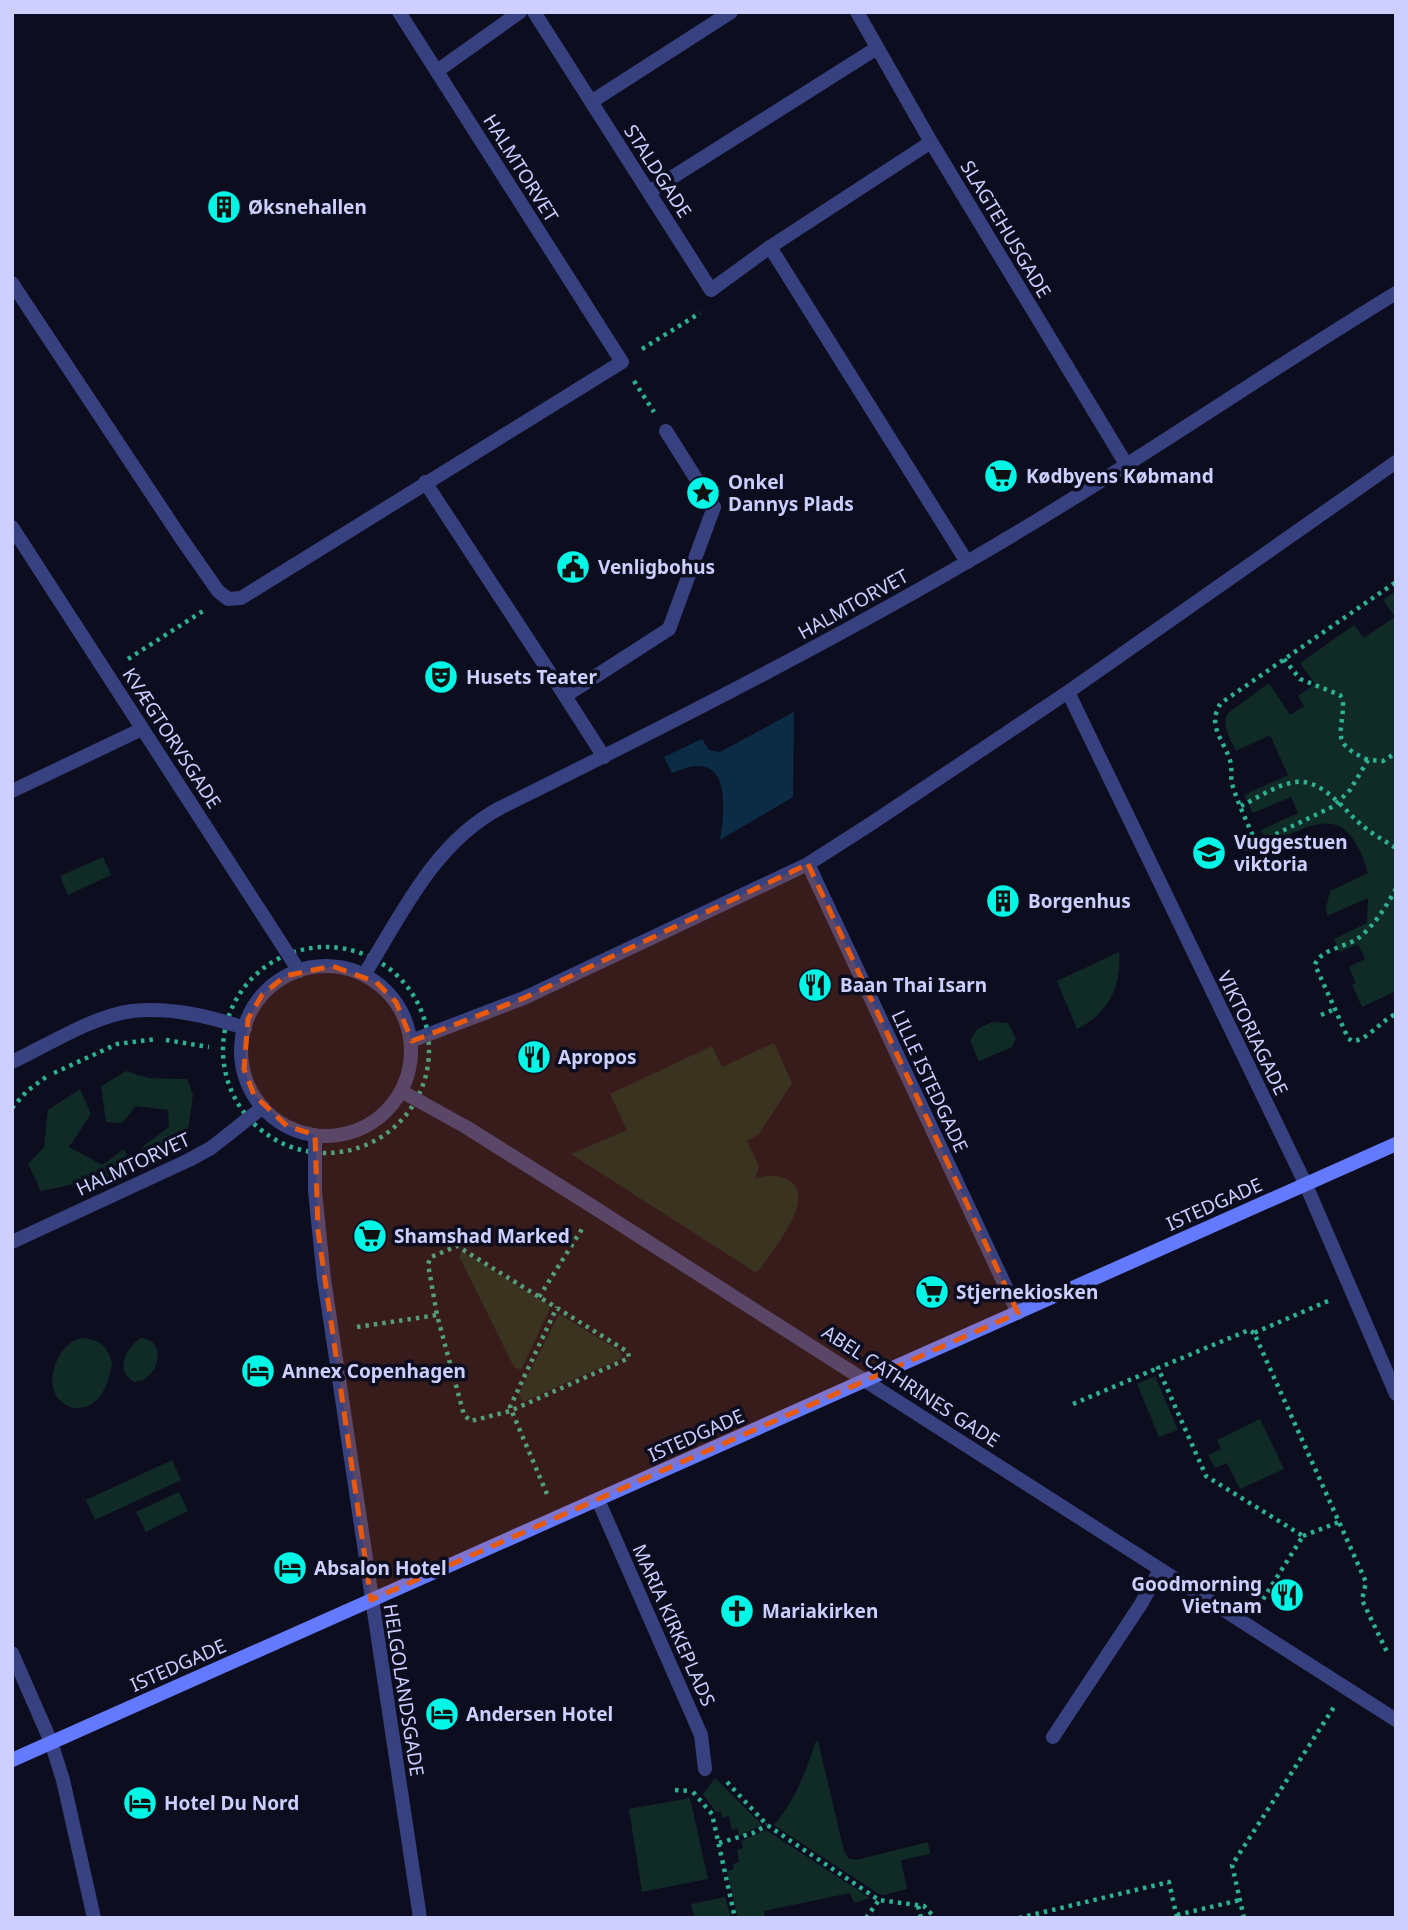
<svg xmlns="http://www.w3.org/2000/svg" width="1408" height="1930" font-family="'Noto Sans',sans-serif">
<style>
.green{fill:#102a25}
.water{fill:#0c2c45}
.lines{fill:none;stroke-linecap:round;stroke-linejoin:round}
.path{stroke:#2eb193;stroke-width:4.5;stroke-dasharray:3.5 5;stroke-linecap:butt}
.lane{stroke:#38417f;stroke-width:14}
.street{stroke:#38417f;stroke-width:14}
.secondary{stroke:#647afe;stroke-width:14}
.marked{fill:#e8590c;fill-opacity:0.2;stroke:#e8590c;stroke-width:5;stroke-dasharray:14 9;stroke-linejoin:round}
.labels{text-anchor:middle;stroke-width:7;stroke-linejoin:round;paint-order:stroke}
.street-label{font-size:19px;fill:#cccfff;stroke:#0d0d20}
.poi-label{font-size:19px;font-weight:bold;fill:#cccfff;stroke:#0d0d20;text-anchor:start}
</style>
<rect width="100%" height="100%" fill="#0d0d20"/>
<!-- green -->
<path class="green" d="M1396 591V991L1362 1007 1352 985 1356 983 1349 967 1365 959 1358 944 1340 952 1334 939 1367 923 1368 898 1327 916 1326 908 1330 891 1368 873C1348 805 1319 819 1268 845L1261 830 1298 813 1291 797 1253 813 1244 795 1288 775 1270 735 1236 751C1230 738 1221 725 1228 713L1269 683 1290 715 1304 706 1298 696 1315 684 1300 663 1354 625 1364 638 1395 617 1383 600Z
M103 857 111 875 68 895 60 876Z
M1119 952C1122 986 1108 1014 1077 1029L1057 981Z
M992 1022 1008 1023 1016 1039 1012 1047 979 1061 970 1041 977 1029Z
M774 1043 792 1083 759 1134 747 1141 759 1166 755 1179C767 1175 777 1174 788 1180 819 1196 772 1250 760 1269L755 1272 571 1154 627 1130 610 1094 712 1046 722 1067Z
M126 1071 148 1078 187 1079 193 1095 188 1130 149 1156 142 1147 169 1127 168 1110 136 1106 122 1123 106 1122 101 1086Z
M80 1089 91 1114 69 1147 102 1165 124 1149 131 1165 108 1177 41 1191 28 1164 44 1147 48 1110Z
M462 1251 549 1305 550 1308 521 1370 514 1367 459 1256Z
M559 1314 620 1351 622 1358 523 1402 519 1395 520 1391Z
M82 1338C99 1339 109 1347 112 1364 110 1374 107 1386 101 1395 80 1424 37 1401 58 1358 64 1347 70 1341 82 1338Z
M141 1338C167 1339 161 1380 134 1382 114 1371 126 1347 141 1338Z
M1155 1376 1178 1430 1159 1437 1137 1384Z
M1260 1419 1284 1469 1240 1489 1227 1463 1215 1468 1208 1455 1221 1449 1217 1440Z
M172 1460 181 1480 95 1520 86 1500Z
M179 1492 188 1511 146 1532 136 1512Z
M816 1741H818L844 1851 848 1858 856 1860 928 1842 930 1854 901 1860 907 1889 884 1895 879 1894 774 1825C796 1799 805 1773 816 1741Z
M715 1778 762 1825 739 1836 738 1828 732 1830 729 1816 722 1818 721 1811 716 1812 703 1794Z
M690 1798 708 1879 642 1892 629 1809Z
M766 1830 870 1898 854 1903 850 1893 764 1911 765 1917 738 1918 727 1871 734 1869 733 1864 739 1862 737 1850 743 1848 741 1841Z
M725 1897 731 1918H695L691 1904Z"/>
<!-- water -->
<path class="water" d="M794 712 793 797 720 840C726 802 730 746 672 773L664 757 702 739 709 750 720 752Z"/>
<g class="lines">
<!-- path -->
<path class="path" d="M642 349 700 313
M634 381 654 412
M128 659 203 611
M1284 659 1300 679 1340 695 1343 700C1344 734 1328 742 1368 760
M1241 806C1257 798 1278 784 1296 782 1324 779 1345 812 1364 827 1374 835 1385 841 1396 848
M1256 843C1248 824 1239 806 1233 787 1230 779 1232 772 1231 764 1226 742 1205 726 1221 703L1396 582
M1245 849 1334 806 1350 790 1368 760 1383 761 1396 753
M1396 889C1386 906 1374 927 1357 939 1345 947 1319 950 1315 965L1348 1038 1352 1041C1367 1041 1380 1021 1396 1014
M223 1050a103 103 0 1 1 206 0a103 103 0 1 1-206 0Z
M1321 1015 1335 1009
M166 1040 209 1047
M54 1073 117 1044 157 1039
M12 1108 27 1091 46 1077
M539 1297 582 1229
M1328 1301 1254 1333 1366 1582 1362 1600 1387 1652
M357 1327 437 1315 464 1415 471 1421 510 1411 629 1358 628 1352 457 1246 431 1257 428 1264 437 1315
M1254 1333 1249 1330 1158 1368 1206 1476 1303 1536 1260 1604
M1073 1404 1158 1368
M547 1494 510 1407 557 1307
M1303 1536 1339 1522
M727 1782 767 1825 879 1900 924 1906 935 1918
M675 1790 692 1791
M693 1792 712 1814 735 1918
M719 1843 753 1833 767 1825
M918 1906 921 1918
M1177 1915 1240 1900
M866 1918 879 1900
M1019 1918 1169 1882 1177 1918
M1244 1918 1232 1865 1334 1707"/>
<!-- lane -->
<path class="lane" d="M534 12 711 290 770 247 931 142
M857 12 931 142 1126 464
M437 71 520 12
M591 102 731 12
M649 192 877 48
M770 247 967 562
M12 283 181 538 218 591 228 599 241 598 622 362 399 12
M425 482 565 696
M604 757 565 696 669 629
M598 1500 701 1735 705 1769
M1053 1737 1141 1604 1160 1570"/>
<!-- street -->
<path class="street" d="M666 431 714 507 669 629
M12 527 299 971
M1068 692 1306 1185 1396 1394
M12 791 142 729
M808 864 1018 1313
M241 1051a85 85 0 1 1 170 0a85 85 0 1 1-170 0Z
M364 975C402 914 434 843 500 808 657 730 814 651 967 562 1113 478 1252 381 1396 293
M411 1041 524 998 808 864 872 823 1068 692 1396 462
M12 1062C48 1045 93 1016 132 1011 171 1007 208 1016 245 1028
M401 1091 466 1127 595 1208 1396 1720
M315 1135V1191L324 1279 420 1918
M12 1242 189 1160 211 1148 263 1107
M12 1653 51 1742 63 1780 94 1918"/>
<!-- secondary -->
<path class="secondary" d="M12 1760 1396 1144"/>
</g>
<!-- marked area -->
<path class="marked" d="M808 864 1018 1313 371 1600 318 1231 315 1135 287 1126 254 1095 244 1069 248 1019 262 995 285 976 332 966 376 982 396 1002 412 1041 524 998Z"/>
<!-- icons -->
<defs>
<g id="building-disc" transform="scale(1.75)"><circle r="9.5" fill="#01f6e5" stroke="#0d0d20"/><path d="M-4-6H4V6H1V3H-1V6H-4ZM-2.5-4.3h1.7v1.8h-1.7ZM.8-4.3h1.7v1.8H.8ZM-2.5-1h1.7V.8h-1.7ZM.8-1h1.7V.8H.8Z" fill="#111"/></g>
<g id="supermarket-disc" transform="scale(1.75)"><circle r="9.5" fill="#01f6e5" stroke="#0d0d20"/><path d="M-6-5.5h2.5l.6 2H6L4.5 2H-2.5L-4.4-4H-6ZM-1.5 3.2a1.3 1.3 0 1 0 .1 0ZM3 3.2a1.3 1.3 0 1 0 .1 0Z" fill="#111"/></g>
<g id="sight-disc" transform="scale(1.75)"><circle r="9.5" fill="#01f6e5" stroke="#0d0d20"/><path d="M0-6L1.8-2.2L6-1.7L2.9 1.2L3.7 5.4L0 3.3L-3.7 5.4L-2.9 1.2L-6-1.7L-1.8-2.2Z" fill="#111"/></g>
<g id="civic-disc" transform="scale(1.75)"><circle r="9.5" fill="#01f6e5" stroke="#0d0d20"/><path d="M-.6-6.5H3V-4.5H.6V-3L4-1V1h2V6H-6V1h2V-1L-.6-3ZM-1.2 2.5V6h2.4V2.5Z" fill="#111"/></g>
<g id="theatre-disc" transform="scale(1.75)"><circle r="9.5" fill="#01f6e5" stroke="#0d0d20"/><path d="M-5-5.5Q0-4 5-5.5V0Q5 5 0 6Q-5 5-5 0ZM-3.3-2.5H-1v1.5H-3.3ZM1-2.5H3.3v1.5H1ZM-2.8 1Q0 5.5 2.8 1Z" fill="#111"/></g>
<g id="school-disc" transform="scale(1.75)"><circle r="9.5" fill="#01f6e5" stroke="#0d0d20"/><path d="M0-5L7-2L0 1L-7-2ZM-4 1L0 2.5L4 1V4Q0 6-4 4Z" fill="#111"/></g>
<g id="restaurant-disc" transform="scale(1.75)"><circle r="9.5" fill="#01f6e5" stroke="#0d0d20"/><path d="M-5-6h1v4h1v-4h1v4h1v-4h1v5L-1.5 .5V6h-2V.5L-5-1ZM5-6V6H3V1.5H1.5Q1.5-4 5-6Z" fill="#111"/></g>
<g id="hotel-disc" transform="scale(1.75)"><circle r="9.5" fill="#01f6e5" stroke="#0d0d20"/><path d="M-6-4.5h1.5V1H6V5H4.5V3h-9V5H-6ZM-4 0a1.8 1.8 0 1 1 3.6 0ZM.5 0V-2.5h3Q6-2.5 6 0Z" fill="#111"/></g>
<g id="church-disc" transform="scale(1.75)"><circle r="9.5" fill="#01f6e5" stroke="#0d0d20"/><path d="M-1.2-6h2.4v3.5h3.3v2.4h-3.3V6h-2.4V-.1h-3.3v-2.4h3.3Z" fill="#111"/></g>
</defs>
<g fill-rule="evenodd">
<use href="#building-disc" x="224" y="207"/>
<use href="#supermarket-disc" x="1001" y="476"/>
<use href="#sight-disc" x="703" y="493"/>
<use href="#civic-disc" x="573" y="567"/>
<use href="#theatre-disc" x="441" y="677"/>
<use href="#school-disc" x="1209" y="853"/>
<use href="#building-disc" x="1003" y="901"/>
<use href="#restaurant-disc" x="815" y="985"/>
<use href="#restaurant-disc" x="534" y="1057"/>
<use href="#supermarket-disc" x="370" y="1236"/>
<use href="#supermarket-disc" x="932" y="1292"/>
<use href="#hotel-disc" x="258" y="1371"/>
<use href="#hotel-disc" x="290" y="1568"/>
<use href="#restaurant-disc" x="1287" y="1595"/>
<use href="#church-disc" x="737" y="1611"/>
<use href="#hotel-disc" x="442" y="1714"/>
<use href="#hotel-disc" x="140" y="1803"/>
</g>
<g class="labels">
<!-- street labels -->
<g class="street-label">
<text transform="translate(521 168) rotate(58)" y="7">HALMTORVET</text>
<text transform="translate(658 171) rotate(57)" y="7">STALDGADE</text>
<text transform="translate(1006 229) rotate(59)" y="7">SLAGTEHUSGADE</text>
<text transform="translate(853 604) rotate(-29)" y="7">HALMTORVET</text>
<text transform="translate(172 738) rotate(57)" y="7">KVÆGTORVSGADE</text>
<text transform="translate(1253 1033) rotate(64)" y="7">VIKTORIAGADE</text>
<text transform="translate(930 1081) rotate(65)" y="7">LILLE ISTEDGADE</text>
<text transform="translate(133 1164) rotate(-25)" y="7">HALMTORVET</text>
<text transform="translate(1214 1204) rotate(-24)" y="7">ISTEDGADE</text>
<text transform="translate(911 1386) rotate(33)" y="7">ABEL CATHRINES GADE</text>
<text transform="translate(696 1435) rotate(-24)" y="7">ISTEDGADE</text>
<text transform="translate(674 1625) rotate(66)" y="7">MARIA KIRKEPLADS</text>
<text transform="translate(178 1665) rotate(-24)" y="7">ISTEDGADE</text>
<text transform="translate(404 1690) rotate(81)" y="7">HELGOLANDSGADE</text>
</g>
<!-- poi labels -->
<g class="poi-label">
<text x="248" y="214">Øksnehallen</text>
<text x="1026" y="483">Kødbyens Købmand</text>
<text x="728" y="489">Onkel<tspan x="728" dy="22">Dannys Plads</tspan></text>
<text x="598" y="574">Venligbohus</text>
<text x="466" y="684">Husets Teater</text>
<text x="1234" y="849">Vuggestuen<tspan x="1234" dy="22">viktoria</tspan></text>
<text x="1028" y="908">Borgenhus</text>
<text x="840" y="992">Baan Thai Isarn</text>
<text x="558" y="1064">Apropos</text>
<text x="394" y="1243">Shamshad Marked</text>
<text x="956" y="1299">Stjernekiosken</text>
<text x="282" y="1378">Annex Copenhagen</text>
<text x="314" y="1575">Absalon Hotel</text>
<text x="1262" y="1591" text-anchor="end">Goodmorning<tspan x="1262" dy="22">Vietnam</tspan></text>
<text x="762" y="1618">Mariakirken</text>
<text x="466" y="1721">Andersen Hotel</text>
<text x="164" y="1810">Hotel Du Nord</text>
</g>
</g>
<!-- border -->
<rect width="1408" height="1930" fill="none" stroke="#cccfff" stroke-width="28"/>
</svg>
